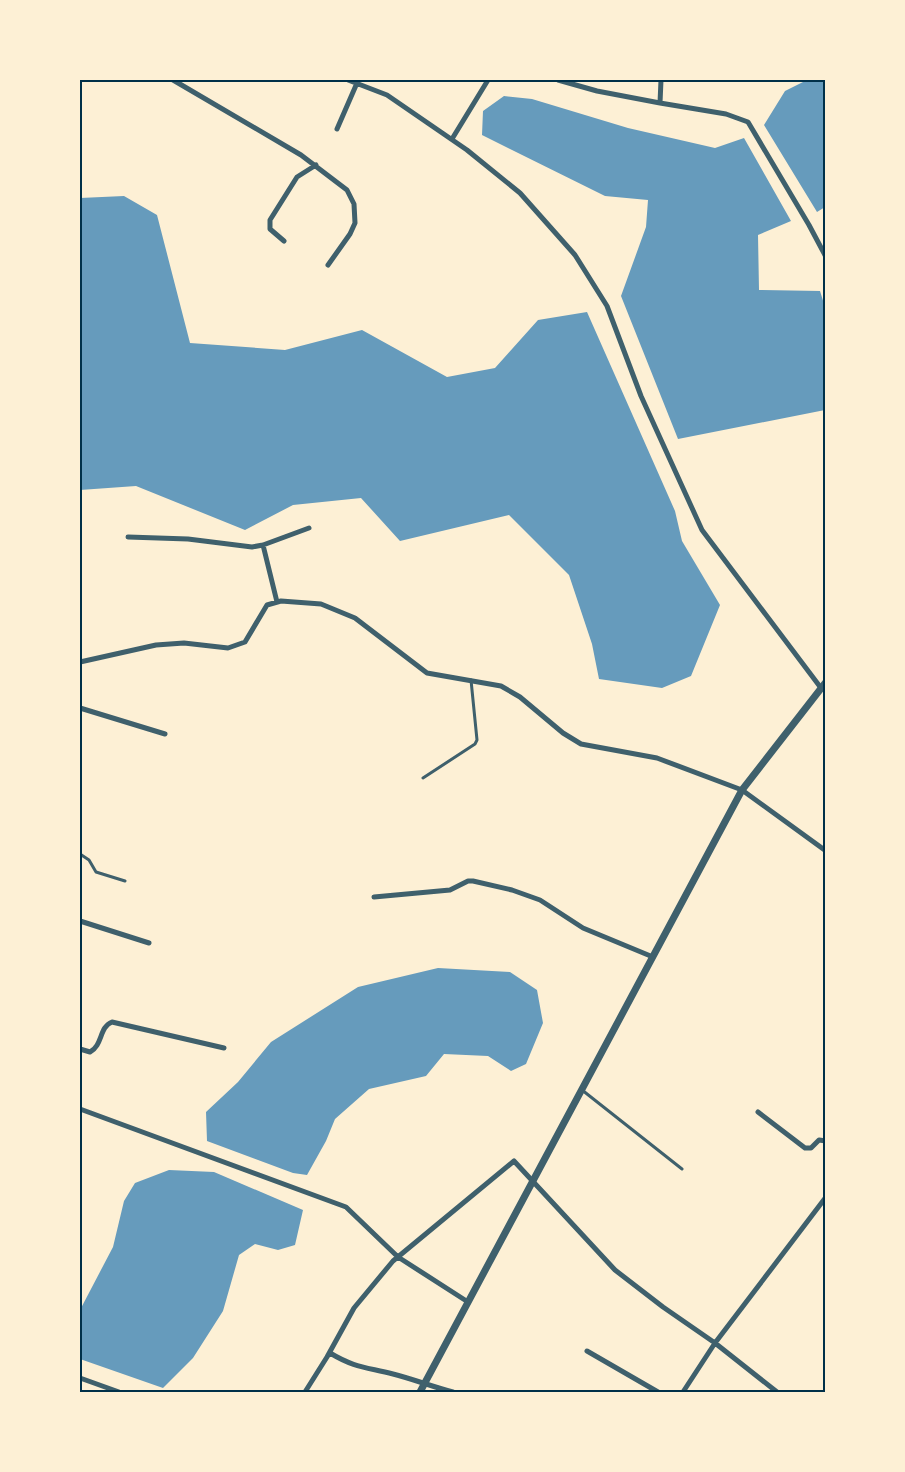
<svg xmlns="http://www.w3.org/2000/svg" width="905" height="1472" font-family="'Nunito Sans',sans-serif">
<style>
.water{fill:#669bbc}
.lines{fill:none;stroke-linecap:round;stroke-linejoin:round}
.service{stroke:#3f606c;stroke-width:3}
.minor{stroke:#3f606c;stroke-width:5}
.tertiary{stroke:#3f606c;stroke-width:7}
.neatline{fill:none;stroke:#003049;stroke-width:2}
</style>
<rect width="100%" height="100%" fill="#fdf0d5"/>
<!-- water -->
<path class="water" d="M807 80H825V207L817 212 764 125 785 91Z
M504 96 532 99 628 128 715 148 744 138 791 221 758 235 759 290 820 291 825 307V410L678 439 621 296 646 227 648 200 605 196 482 135 483 111Z
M124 196 157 215 190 343 285 350 362 330 447 377 495 368 538 320 587 312 675 511 682 541 720 605 691 676 662 688 599 679 592 644 569 575 509 515 400 541 361 498 293 505 245 530 136 486 80 490V198Z
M438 968 510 972 537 990 543 1023 526 1064 511 1071 488 1056 444 1054 426 1076 369 1089 335 1119 326 1141 307 1175 293 1173 207 1141 206 1112 238 1082 271 1042 358 987Z
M169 1170 214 1172 303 1210 295 1245 278 1250 255 1244 239 1255 223 1311 193 1358 163 1388 80 1359V1310L113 1247 124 1201 135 1183Z"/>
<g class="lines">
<!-- service -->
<path class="service" d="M423 778 475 744 477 740 471 680
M80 854 89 860 96 872 125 881
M582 1090 682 1169"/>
<!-- minor -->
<path class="minor" d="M173 80 301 155 347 190 354 204 355 223 350 234 328 265
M348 80 387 95 467 150 520 193 575 255 607 306 641 396 702 530 821 688
M558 80 597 91 660 103
M661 80 660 103 726 114 748 122 809 225 826 257
M337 129 357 83
M452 139 488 80
M284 241 270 229V220L297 177 316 165
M128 537 188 539 252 547 263 545 309 528
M263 545 277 602
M80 662 156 645 184 643 228 648 245 642 267 605 281 601 321 604 355 618 427 673 501 686 520 697 563 733 581 744 657 758 742 790 826 851
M80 708 165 734
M374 897 450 890 468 881H473L512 890 540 900 583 928 653 957
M80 921 149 943
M80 1049 90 1052C103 1045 99 1027 112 1022L224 1048
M80 1109 346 1207 398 1257 468 1302
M758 1112 805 1148H811L819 1140 826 1141
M587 1351 658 1392
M330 1353C355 1368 366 1367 393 1374 413 1379 433 1387 453 1392
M80 1378 119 1392
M305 1392 327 1357 354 1308 393 1261 514 1161 615 1270 663 1307 715 1343 777 1392
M683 1392 715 1343 826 1197"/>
<!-- tertiary -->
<path class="tertiary" d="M420 1392 742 790 826 682"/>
</g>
<!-- border -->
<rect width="905" height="1472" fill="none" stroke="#fdf0d5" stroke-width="162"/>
<rect x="81" y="81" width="743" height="1310" class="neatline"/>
</svg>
